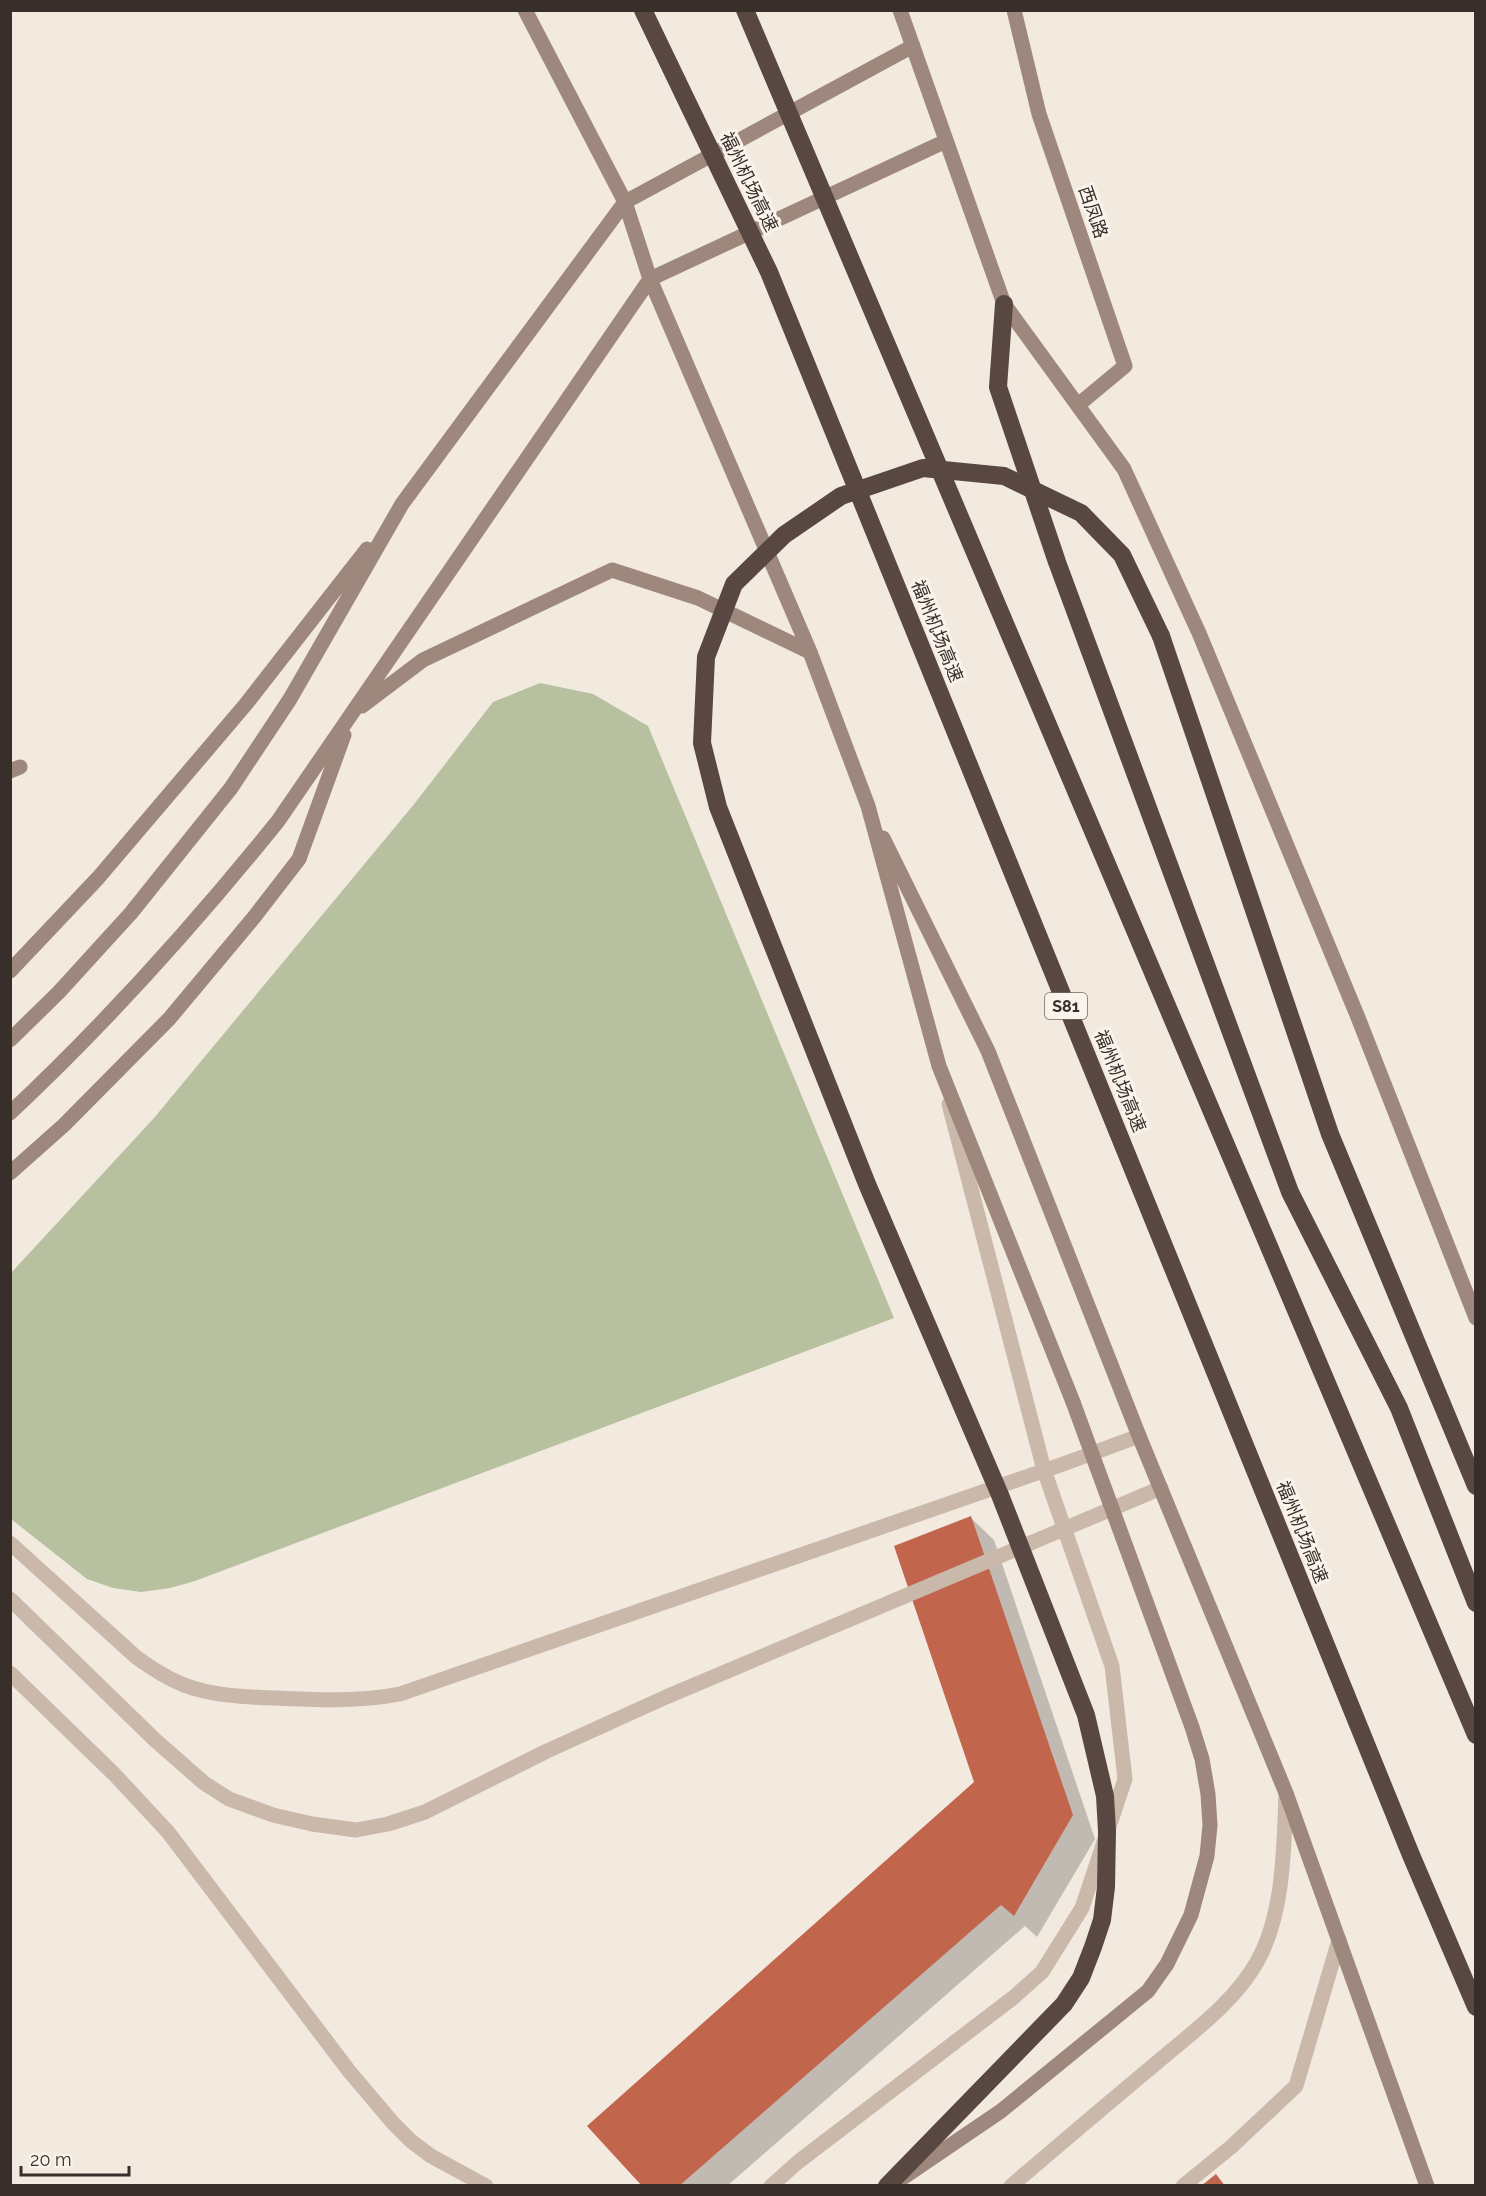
<svg xmlns="http://www.w3.org/2000/svg" width="1486" height="2196" font-family="Raleway,'Noto Sans SC',sans-serif">
<style>
.green{fill:#b7c19f}
.shadow{fill:#0003}
.building{fill:#c2654d}
.lines{fill:none;stroke-linecap:round;stroke-linejoin:round}
.lane{stroke:#cab8ab;stroke-width:15}
.secondary{stroke:#9e877c;stroke-width:15}
.highway{stroke:#594842;stroke-width:18}
.secondary-bridge{stroke:#9e877c;stroke-width:15}
.highway-bridge{stroke:#594842;stroke-width:18}
.labels{text-anchor:middle;stroke-width:6;stroke-linejoin:round;paint-order:stroke}
.shield{fill:#faf3ec;stroke:#726964;stroke-width:1.5}
.shield-label{font-size:16px;font-weight:bold;fill:#382e2a}
.street-label{font-size:18px;fill:#382e2a;stroke:#faf3ec}
</style>
<rect width="100%" height="100%" fill="#f2e9df"/>
<!-- green -->
<path class="green" d="M540 683 593 694 648 726 894 1318 195 1581 170 1588 141 1592 113 1588 87 1579 11 1519V1273L154 1118 415 803 493 702Z"/>
<!-- shadow -->
<path class="shadow" d="M971 1518 994 1540 1095 1839 1037 1937 1025 1926 727 2186H644L976 1782Z"/>
<!-- building -->
<path class="building" d="M971 1516 1073 1815 1014 1916 1001 1905 679 2186H642L587 2126 974 1782 894 1546Z
M1216 2174 1225 2186H1201Z"/>
<g class="lines">
<!-- lane -->
<path class="lane" d="M10 1543 136 1657C151 1668 166 1678 184 1685 212 1696 246 1697 275 1698 317 1700 358 1702 400 1694L1066 1463 1139 1436
M10 1599 155 1740 204 1783 229 1799 273 1815 312 1824 356 1830 388 1824 425 1812 547 1751 666 1697 1161 1488
M10 1673 114 1774 168 1832 349 2071 393 2123 411 2141 431 2156 486 2186
M771 2186 798 2162 1014 1997 1042 1972 1082 1908 1125 1779 1112 1666 1044 1470 949 1104
M1011 2186C1059 2145 1106 2105 1154 2065 1190 2034 1233 2004 1257 1962 1284 1914 1284 1847 1286 1793
M1183 2186 1231 2147 1296 2086 1339 1940"/>
<!-- secondary -->
<path class="secondary" d="M525 10 625 202 650 279 810 652 868 806 939 1066 1073 1402
M900 10 1004 304 1124 469 1199 633 1357 1015 1476 1318
M1014 10 1039 114 1125 366 1078 405
M362 706 423 660 612 570 698 598 810 652
M10 771 20 767
M883 838 988 1051 1139 1436 1286 1793 1427 2186
M10 971 98 878 246 704 367 549
M10 1040 59 992 131 913 231 788 290 699 402 504 625 202 913 46
M10 1113C106 1023 195 924 278 821L650 279 946 141
M10 1173 64 1125 169 1019 255 916 299 859 344 735"/>
<!-- highway -->
<path class="highway" d="M1004 304 998 387 1057 562 1290 1192 1399 1408 1476 1603
M1161 636 1330 1134 1476 1486"/>
<!-- secondary-bridge -->
<path class="secondary-bridge" d="M901 2179 1001 2111 1126 2009 1148 1991 1167 1964 1191 1915 1207 1856 1210 1825 1208 1794 1202 1759 1192 1727 1073 1402"/>
<!-- highway-bridge -->
<path class="highway-bridge" d="M643 10 769 272 1411 1855 1476 2007
M745 10 1476 1735
M887 2186 1064 2004 1081 1978 1093 1947 1102 1920 1106 1887 1107 1831 1105 1796 1086 1715 1000 1495 867 1184 718 807 702 743 706 657 734 584 784 535 841 496 923 468 1004 476 1081 513 1122 555 1161 636"/>
</g>
<g class="labels">
<!-- shield labels -->
<rect class="shield" x="1045" y="993" width="42" height="26" rx="4.5"/>
<g class="shield-label">
<text x="1066" y="1012">S81</text>
</g>
<!-- street labels -->
<g class="street-label">
<text transform="translate(749 182) rotate(64)" y="6">福州机场高速</text>
<text transform="translate(1093 212) rotate(71)" y="6">西凤路</text>
<text transform="translate(937 631) rotate(68)" y="6">福州机场高速</text>
<text transform="translate(1120 1081) rotate(68)" y="6">福州机场高速</text>
<text transform="translate(1302 1532) rotate(68)" y="6">福州机场高速</text>
</g>
</g>
<!-- border -->
<rect width="1486" height="2196" fill="none" stroke="#382e2a" stroke-width="24"/>
<!-- scale -->
<path d="M21 2166v9h108v-9" fill="none" stroke="#382e2a" stroke-width="3"/>
<text x="30" y="2166" font-size="18" fill="#382e2a" stroke="#faf3ec" stroke-width="4.5" paint-order="stroke">20 m</text>
</svg>
